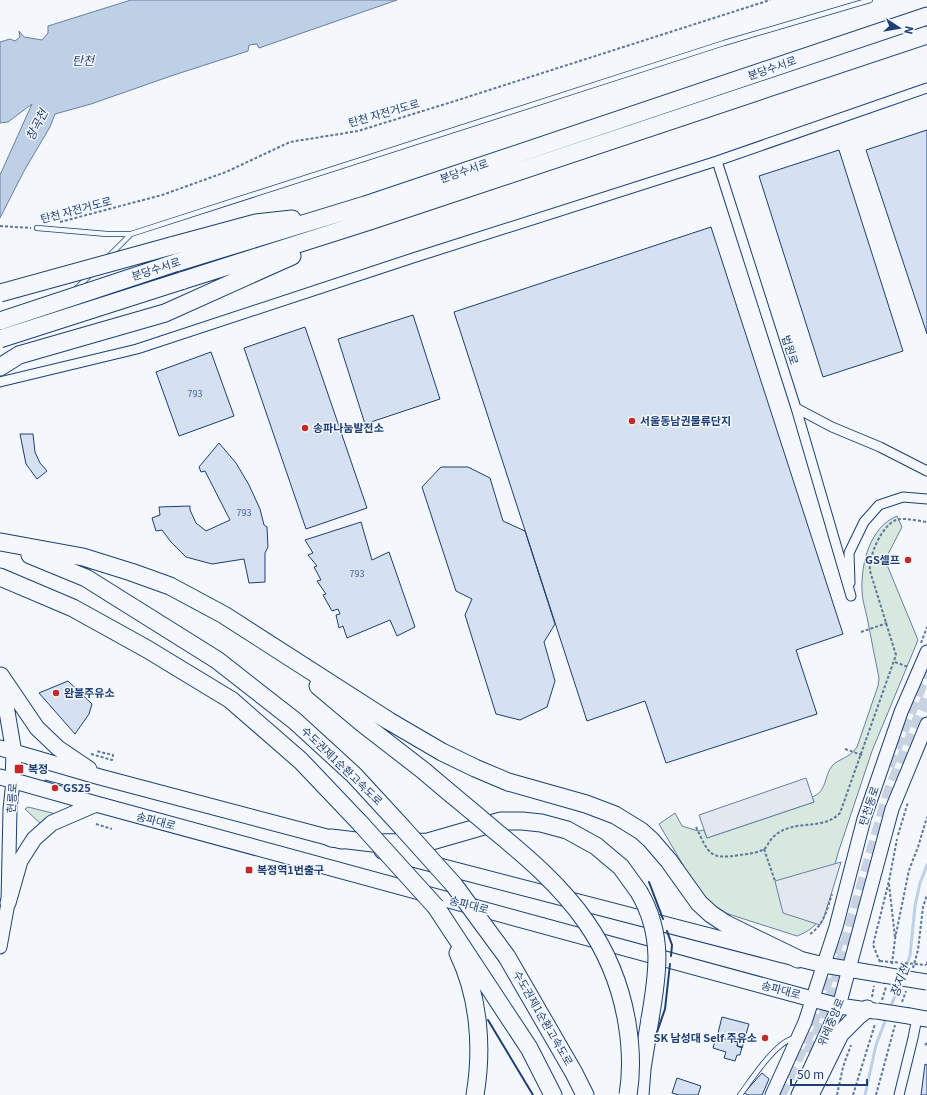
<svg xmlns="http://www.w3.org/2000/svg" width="927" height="1095" font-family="Georgia,'Noto Sans KR',serif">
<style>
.green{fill:#d7e8df;stroke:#687fa3}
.parking{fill:#e3e8f0;stroke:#687fa3}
.water{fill:#bed0e5;stroke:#687fa3}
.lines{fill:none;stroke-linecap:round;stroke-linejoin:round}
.stream{stroke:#bed0e5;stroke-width:3}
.building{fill:#d5e0f0;stroke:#1d3f73}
.secondary-tunnel{stroke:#c9d2e0;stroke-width:13;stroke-dasharray:13 6;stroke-linecap:butt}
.lane-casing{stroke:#1d3f73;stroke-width:6}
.street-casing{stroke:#1d3f73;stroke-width:11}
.secondary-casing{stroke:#1d3f73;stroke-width:15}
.primary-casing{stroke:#1d3f73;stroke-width:17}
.highway-casing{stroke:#1d3f73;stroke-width:19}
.path{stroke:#5e769c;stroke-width:2;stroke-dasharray:3 2;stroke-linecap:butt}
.lane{stroke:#f4f7fb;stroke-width:4.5}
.street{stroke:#f4f7fb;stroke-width:9}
.secondary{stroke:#f4f7fb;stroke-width:13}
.primary{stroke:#f4f7fb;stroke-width:15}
.highway{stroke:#f4f7fb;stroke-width:17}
.primary-bridge-casing{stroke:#1d3f73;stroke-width:17;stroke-linecap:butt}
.highway-bridge-casing{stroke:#1d3f73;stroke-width:19;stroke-linecap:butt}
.path-bridge{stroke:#5e769c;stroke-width:2;stroke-dasharray:3 2;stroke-linecap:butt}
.primary-bridge{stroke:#f4f7fb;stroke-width:15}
.highway-bridge{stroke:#f4f7fb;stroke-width:17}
.wall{stroke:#1d3f73;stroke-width:2}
.poi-dot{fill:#c62828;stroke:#f4f7fb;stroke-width:1.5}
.labels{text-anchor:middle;stroke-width:3;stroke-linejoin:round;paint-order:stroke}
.number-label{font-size:9px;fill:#4b6792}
.street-label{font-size:11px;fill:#1d3f73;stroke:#f4f7fb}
.poi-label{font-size:11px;font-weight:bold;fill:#1d3f73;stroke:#f4f7fb;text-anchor:start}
.water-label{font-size:12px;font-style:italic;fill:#1d3f73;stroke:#f4f7fb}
</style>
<rect width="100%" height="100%" fill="#f4f7fb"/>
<!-- green -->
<path class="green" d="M897 516 902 527 885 560 918 640 872 751 838 853 822 914C818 925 808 932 797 936L719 911 696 887 659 824 675 813 682 826 698 831 704 830 707 838 814 802 812 797C827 792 824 776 832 766 839 758 849 759 857 747L878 686 879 678C875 658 871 638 867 617 865 608 862 599 862 590 861 563 870 527 897 516Z
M28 807 60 815 44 827 25 809Z"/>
<!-- parking -->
<path class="parking" d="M806 778 814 802 707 838 699 815Z
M841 862 830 898 823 920 820 925 783 913 775 881Z"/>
<!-- water -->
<path class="water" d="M131 0H397L259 48 257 44 249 45 248 51 171 76 91 104 55 114 50 127 24 171 0 218V175L32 104 8 122 0 123V42L10 39 15 41 20 37 19 31 24 37 42 40 48 33V26Z"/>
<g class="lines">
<!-- stream -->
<path class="stream" d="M903 973 910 956 915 906 920 883 927 865
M890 1009 900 982
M865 1095 876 1045 887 1016"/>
</g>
<!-- building -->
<path class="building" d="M927 130V334L866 150Z
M839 150 903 351 823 377 759 176Z
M711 227 843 634 796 650 817 714 666 763 645 701 587 721 454 312Z
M413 315 440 399 365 424 338 339Z
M305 327 367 508 306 529 244 348Z
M211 352 234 416 179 436 156 372Z
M20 434H33L35 452 40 463 47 471 37 479 26 464Z
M219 443 236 463 249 485 260 509 264 525 267 527 268 547 265 553V582L249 583 244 559 212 564 186 557 171 542 162 530 156 531 152 518 160 515 159 507 190 506V510L196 523 206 531 230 520 205 471 201 472 199 467Z
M441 467H468L490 478 503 521 525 531 555 624 544 642 555 681 547 707 520 720 496 714 465 615 472 599 456 591 422 487Z
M361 522 372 560 389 552 415 627 397 636 390 620 347 638 343 626 339 628 336 615 340 614 338 609 332 611 323 595 326 594 317 581 321 580 314 567 317 566 308 555 313 553 305 540Z
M68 681 92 704 89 714 75 734 39 693Z
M45 780 68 786 65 797 41 791Z
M722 1017 749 1024 742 1048 737 1046 738 1042 717 1037Z
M716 1037 738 1042 737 1046 742 1047 740 1055H737L735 1061 724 1058 726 1052 713 1048Z
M925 1064 927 1065V1095H921Z
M762 1073 769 1079 762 1095H748L744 1093Z
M677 1078 701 1086 698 1095H679L672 1093Z"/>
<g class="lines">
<!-- secondary-tunnel -->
<path class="secondary-tunnel" d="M888 766 927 669
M809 1053 819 1032 836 984 850 930 889 794 927 699
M780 1095 810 1029 827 979 838 940"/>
<!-- lane casing -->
<g class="lane-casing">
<path id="lane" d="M37 228 107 234H131
M107 258 131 234 724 43 870 0
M75 290 91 274
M740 1095C752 1079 773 1046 791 1039L794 1043"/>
</g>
<!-- street casing -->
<g class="street-casing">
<path id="street" d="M717 161 796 408 832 427 880 447 927 471
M0 382 137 349 413 258 717 161 927 88
M796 408 851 596
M850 583 849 553 864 522 879 505 903 497 927 499
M899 1095 913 1038 917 1018"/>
</g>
<!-- secondary casing -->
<g class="secondary-casing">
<path id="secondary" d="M0 947 8 903 10 809 13 781
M772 1095 805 1022 836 927 864 819 901 712 927 652
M798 1095 839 1006 892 809 927 724"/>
</g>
<!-- primary casing -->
<g class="primary-casing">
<path id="primary" d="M1 675 37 728 58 748 89 769
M2 682 14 753 13 781
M0 748 100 777 342 841
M0 777 96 804 812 999 839 1006 874 1011
M382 851 779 954 824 965 884 975
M8 903 20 861 34 839 52 823 96 804
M909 1016 927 1019"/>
</g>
<!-- highway casing -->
<g class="highway-casing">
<path id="highway" d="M171 246 256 223 292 219
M175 263 365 205 927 16
M181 281 370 221 927 35
M0 367 19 355 165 313 292 256
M1 542 83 557 131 572 170 586 224 615 389 721 442 752 475 768 508 782 586 804 615 815 641 831 651 840 669 861 699 903 711 914 726 924 798 959
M30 555 86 578 217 660 295 721 354 775 401 826
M0 577 73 608 147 649 231 700 301 761 360 823
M318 686 362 723 424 771
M331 838 373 843 428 842 501 821H522L541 823 567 830 596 846 621 867 639 892
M436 907 529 1048 553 1095
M458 953C479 996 483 1048 475 1095
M507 957 574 1073 585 1095
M640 1095 642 1069 650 1019
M810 1095 840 1034 858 1016 867 1009"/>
</g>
<!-- path -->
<path class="path" d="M60 222 162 195 226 172 290 142 358 131 455 101 770 0
M0 226 31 228
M861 632 887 623
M921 643 927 627
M895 662 908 667
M845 749 862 755
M91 754 112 760 113 755 96 751
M96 824 112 829
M696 827C709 854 709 860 740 855 747 854 758 853 764 849 766 848 768 844 769 842 774 835 781 830 789 828 807 822 825 828 840 813L896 655 870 571C868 557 882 525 896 520 904 517 918 521 927 522
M898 835 908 802
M764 849 775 881
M889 884 895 937
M810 934C824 925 827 909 832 894
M880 962 873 945 889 881 897 839
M927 962V965
M892 964 895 939 909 870 918 847 927 817
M913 968 918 950 923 907 927 895
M872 997 874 986
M882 1000 886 987
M902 1002 906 991
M925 1045 927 1043
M837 1095 843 1067 851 1045
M853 1095 875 1024
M876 1095 895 1025"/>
<!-- lane -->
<use href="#lane" class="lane"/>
<!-- street -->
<use href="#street" class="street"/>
<!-- secondary -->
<use href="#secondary" class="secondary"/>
<!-- primary -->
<use href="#primary" class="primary"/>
<!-- highway -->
<use href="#highway" class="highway"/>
<!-- primary-bridge casing -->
<g class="primary-bridge-casing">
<path id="primary-bridge" d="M884 975 927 982
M877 1011 909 1016"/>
</g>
<!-- highway-bridge casing -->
<g class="highway-bridge-casing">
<path id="highway-bridge" d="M0 293 171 246
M0 321 175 263
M0 339 181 281
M424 771C447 791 471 810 494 830 527 857 561 886 586 922 607 952 621 987 627 1023 631 1047 632 1071 628 1095
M360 823 436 907
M401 826 454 885 507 957
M639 892C664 935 658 973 650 1019"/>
</g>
<!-- path-bridge -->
<path class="path-bridge" d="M880 961 926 965"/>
<!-- primary-bridge -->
<use href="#primary-bridge" class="primary-bridge"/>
<!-- highway-bridge -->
<use href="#highway-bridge" class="highway-bridge"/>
<!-- wall -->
<path class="wall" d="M649 882 663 919
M667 931 672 945 671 956
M488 1020 533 1095
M655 1038 665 1009 670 964"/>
</g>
<!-- markers -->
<g class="poi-dot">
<circle cx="632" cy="421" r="4"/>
<circle cx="305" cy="428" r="4"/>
<circle cx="908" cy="560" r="4"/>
<circle cx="56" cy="693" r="4"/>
<rect x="14" y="764" width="10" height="10" rx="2"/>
<circle cx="55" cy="788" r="4"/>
<rect x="245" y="866" width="8" height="8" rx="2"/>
<circle cx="765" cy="1038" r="4"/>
</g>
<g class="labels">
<!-- number labels -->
<g class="number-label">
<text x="195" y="397">793</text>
<text x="244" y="516">793</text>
<text x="357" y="577">793</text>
</g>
<!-- street labels -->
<g class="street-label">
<text transform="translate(772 68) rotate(-19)" y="4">분당수서로</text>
<text transform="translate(384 113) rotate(-16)" y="4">탄천 자전거도로</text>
<text transform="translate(464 171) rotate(-19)" y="4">분당수서로</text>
<text transform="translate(76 210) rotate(-15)" y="4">탄천 자전거도로</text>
<text transform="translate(156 269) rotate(-18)" y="4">분당수서로</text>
<text transform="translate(790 350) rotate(72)" y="4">법원로</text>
<text transform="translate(342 766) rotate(44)" y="4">수도권제1순환고속도로</text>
<text transform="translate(12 798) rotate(-86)" y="4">헌릉로</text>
<text transform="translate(869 806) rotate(-72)" y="4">탄천동로</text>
<text transform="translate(156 821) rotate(15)" y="4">송파대로</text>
<text transform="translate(469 905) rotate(15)" y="4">송파대로</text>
<text transform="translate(781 990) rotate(15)" y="4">송파대로</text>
<text transform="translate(543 1018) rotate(60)" y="4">수도권제1순환고속도로</text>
<text transform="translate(831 1022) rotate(-67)" y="4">위례중앙로</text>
</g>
<!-- poi labels -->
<g class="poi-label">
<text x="640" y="425">서울동남권물류단지</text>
<text x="313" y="432">송파나눔발전소</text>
<text x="900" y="564" text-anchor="end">GS셀프</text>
<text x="64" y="697">완불주유소</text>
<text x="28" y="773">복정</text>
<text x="63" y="792">GS25</text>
<text x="257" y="874">복정역1번출구</text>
<text x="757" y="1042" text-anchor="end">SK 남성대 Self 주유소</text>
</g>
<!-- water labels -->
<g class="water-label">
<text x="83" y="65">탄천</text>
<text transform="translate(37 125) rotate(-63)" y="4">창곡천</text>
<text transform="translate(900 981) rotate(-69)" y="4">장지천</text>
</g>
</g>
<!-- north arrow -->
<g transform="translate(899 28) rotate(102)" stroke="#f4f7fb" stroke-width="3" paint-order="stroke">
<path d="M0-3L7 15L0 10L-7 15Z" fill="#1d3f73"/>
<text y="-6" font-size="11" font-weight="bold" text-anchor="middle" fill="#1d3f73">N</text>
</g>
<!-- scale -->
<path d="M791 1079v6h76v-6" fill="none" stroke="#1d3f73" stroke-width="2"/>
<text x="797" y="1079" font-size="12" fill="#1d3f73" stroke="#f4f7fb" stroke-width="3" paint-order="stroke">50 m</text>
</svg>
